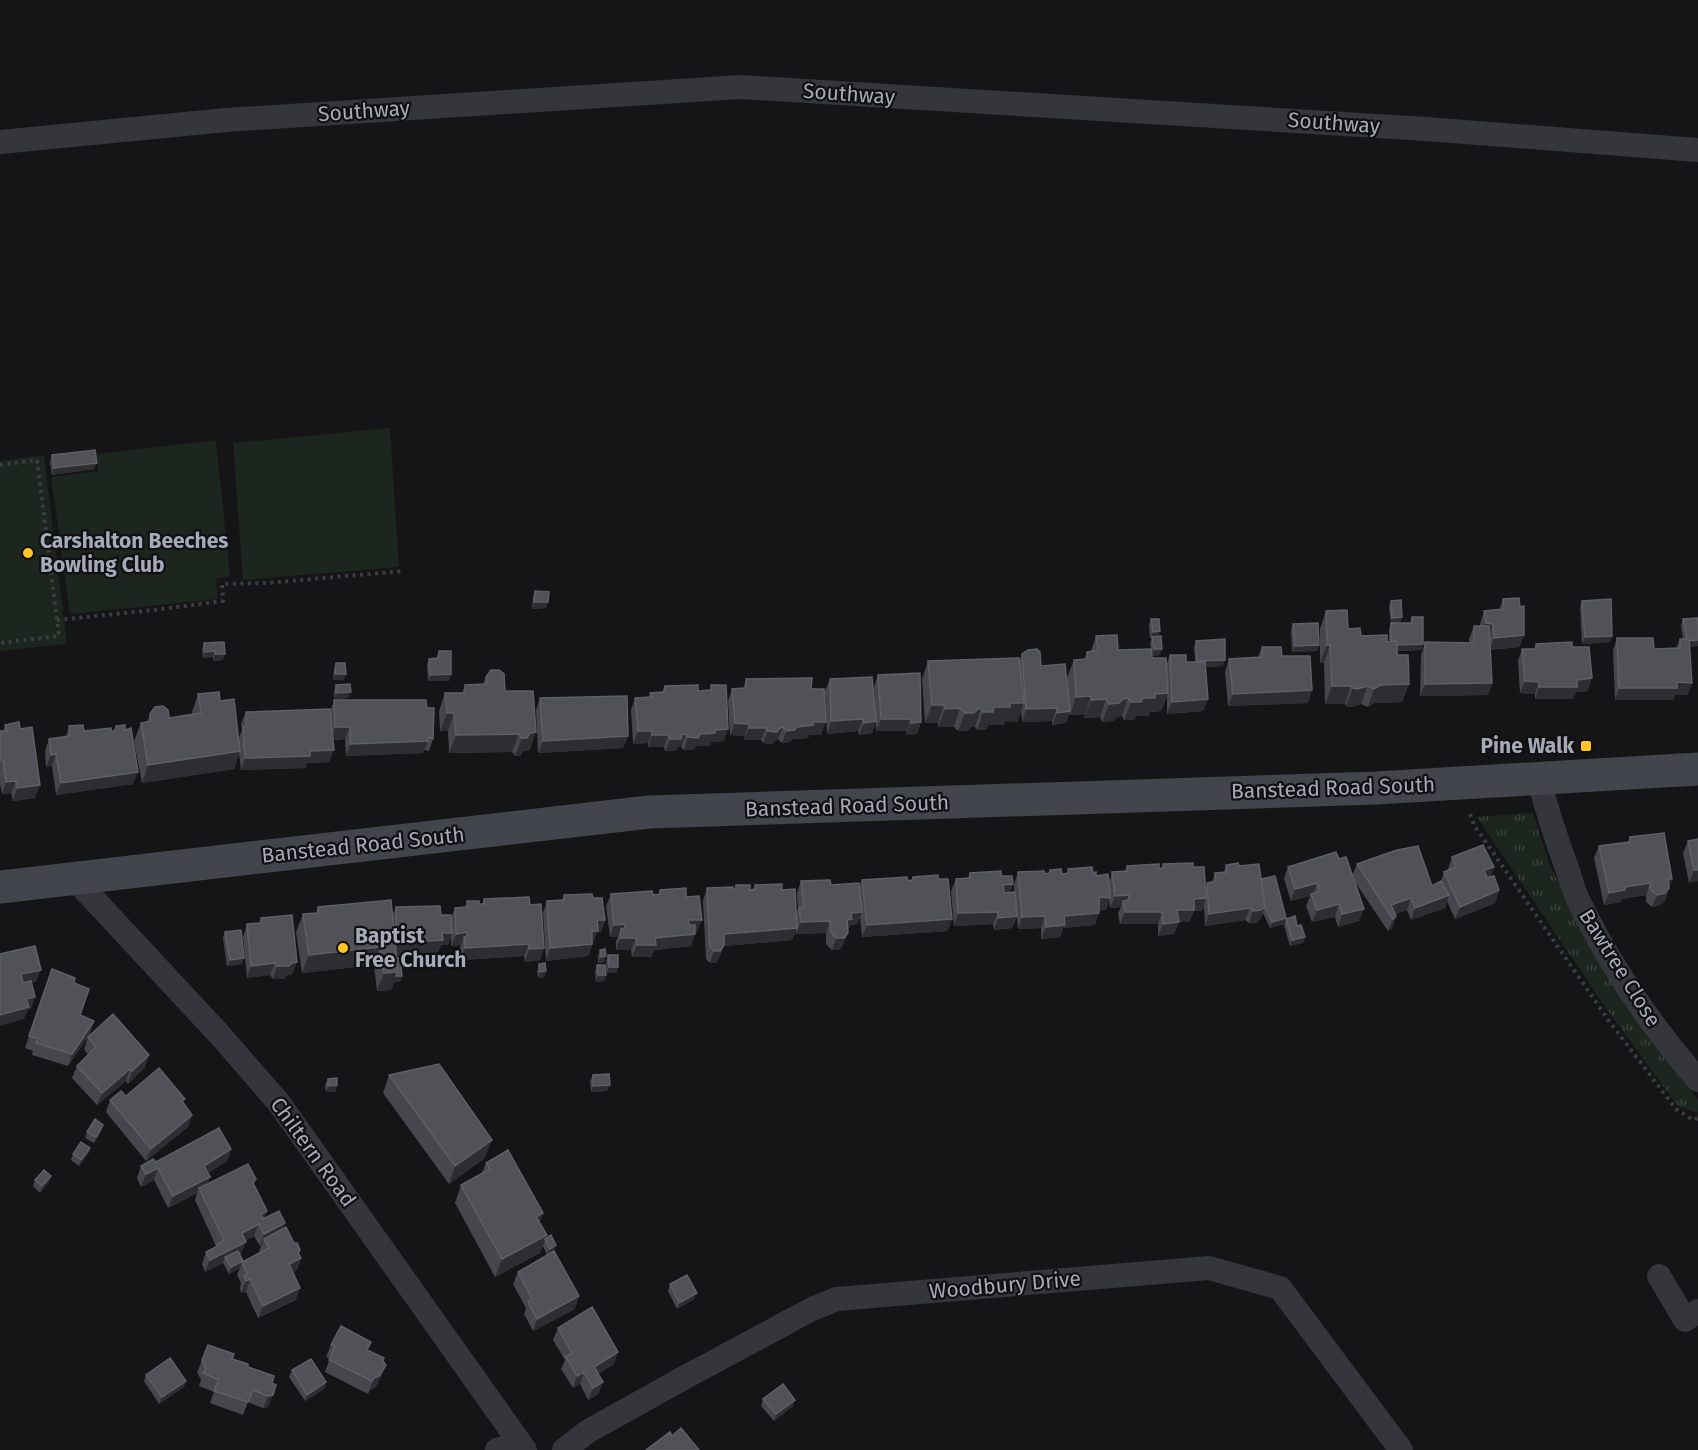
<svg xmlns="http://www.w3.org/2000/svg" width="1698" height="1450" font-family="'Fira Sans',sans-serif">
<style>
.green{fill:#1c251e}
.park{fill:url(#park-tufts)}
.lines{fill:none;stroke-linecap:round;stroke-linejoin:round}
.path{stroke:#3b3d43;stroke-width:4;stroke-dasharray:3 4.5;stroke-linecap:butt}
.street{stroke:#35363c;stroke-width:24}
.secondary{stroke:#43454c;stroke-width:33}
.wall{fill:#46464c;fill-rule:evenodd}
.shaded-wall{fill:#2e2e32}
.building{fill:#515158;stroke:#5e5f67;stroke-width:1.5}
.poi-dot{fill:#ffc425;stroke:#101012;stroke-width:2}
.labels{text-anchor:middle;stroke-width:4.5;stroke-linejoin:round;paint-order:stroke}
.street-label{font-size:21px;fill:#a6aab8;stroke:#101012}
.poi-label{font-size:21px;font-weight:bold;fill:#a6aab8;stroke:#101012;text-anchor:start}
</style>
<defs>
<pattern id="park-tufts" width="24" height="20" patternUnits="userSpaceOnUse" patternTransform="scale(1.5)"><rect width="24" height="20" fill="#1c251e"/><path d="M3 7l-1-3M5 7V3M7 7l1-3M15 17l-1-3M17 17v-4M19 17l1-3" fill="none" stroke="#3a423d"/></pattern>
</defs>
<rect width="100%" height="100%" fill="#151517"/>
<!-- green -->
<path class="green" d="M390 428 399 567 243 580 233 443Z
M216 440 230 576 216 579 218 599 70 614 51 477 98 471 97 454Z
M44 455 67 644 0 651V461Z"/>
<!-- park -->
<path class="park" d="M1533 813 1550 866 1568 900 1657 1043 1698 1100V1112H1694L1678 1106 1603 1004 1477 817Z"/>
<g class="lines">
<!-- path -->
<path class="path" d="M0 465 37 460 59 636 0 643
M57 620 154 610 223 601 222 584 267 583 403 571
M1470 814 1474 825 1609 1021 1676 1109 1693 1120 1698 1118"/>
<!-- street -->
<path class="street" d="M0 142 226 120 741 87 1426 129 1698 150
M1538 777C1547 810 1557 842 1569 874 1572 884 1575 895 1580 904 1611 967 1652 1027 1698 1080
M73 877 219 1034 279 1103 525 1450
M1659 1276 1685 1320 1698 1311
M497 1450 520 1443
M564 1450 587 1432 680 1380 812 1309 837 1299 1209 1268 1280 1288 1401 1450"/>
<!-- secondary -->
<path class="secondary" d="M0 887 649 812 1376 788 1698 769"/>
</g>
<!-- wall -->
<path class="wall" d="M52 455 94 469 52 475 50 462Z
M535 591 548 602 546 608 532 609 533 597Z
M1503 599 1520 607 1524 635 1519 647 1490 650 1492 683 1488 695 1420 696 1421 655 1425 642 1469 643V639L1474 626H1480V624L1484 611 1499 610Z
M1391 601 1402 617 1400 623H1410L1412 617 1423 644 1421 650 1397 651V655L1409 684 1402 702 1374 703 1368 707 1361 704 1351 707 1346 706 1345 704H1325L1324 663H1320V629L1326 611 1348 629 1361 636 1389 642V629L1391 624 1389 607Z
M1582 601 1612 636 1610 642 1582 644 1580 607Z
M1698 618V646L1689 647 1688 695H1675L1673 700H1615L1613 650 1617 638 1654 649 1676 648 1680 639H1683L1681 625 1683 619Z
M1151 619 1160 631 1158 636 1160 655 1152 656V658L1166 666 1170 655 1186 662H1195L1194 647 1196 641 1223 666 1206 667 1208 699 1203 711 1167 714V696L1161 711 1150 712 1149 716H1136L1134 720H1124L1122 716 1117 717 1113 721 1102 722 1100 717 1084 718 1085 715H1070L1069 713 1066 723 1052 725V721L1022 722 1021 711 1017 722 1005 721 1004 725H988L986 730H977L975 727H971L968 731H958L954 727H938V723H925L922 679 928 661 1019 662 1022 654 1041 666 1067 678 1074 660 1084 659 1087 652 1091 651 1096 636 1118 650 1151 649 1150 643 1152 638H1150L1149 625Z
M1293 624 1319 645 1317 651 1292 652 1291 630Z
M204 643 225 654 222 660 213 661V657L203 658 202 649Z
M1536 644 1572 647 1588 691 1576 692 1573 699H1535V694L1520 693 1518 661 1522 649H1534Z
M1262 647 1282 656 1308 703 1228 706 1225 672 1229 659 1258 657Z
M439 651 451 674 449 681H428L427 665 429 659H436Z
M336 663 346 674 343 680H333L334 669Z
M878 675 921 722 917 734 906 735 907 731H876V722L872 733 859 735 858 731 827 734 825 691 830 679 875 709 874 687Z
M486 677 505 691 530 750 523 751 520 756H515L512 752 449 753 448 731H440L439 711 445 693H462L465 685 483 684Z
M746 679 811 689 821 735H809L808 738 792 739 790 742 782 743 778 739 776 740 772 744 763 743 761 740H744L745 736 730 735 728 701 732 689H743Z
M336 685 348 698 334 699V691Z
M711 685 724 741 711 742 710 746H696L694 750H684L681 747H678L676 751H665L664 747H648V743L633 744 631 710 635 698 649 697 650 693 662 692 665 686 698 691H709Z
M198 694 220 701 239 738 242 730 241 724 246 712 331 709 334 700 427 708 433 739 429 751 424 750 423 753 346 756 345 739 333 740 329 762 307 763 305 768 241 770 239 753 234 769 142 783 134 741 141 723 147 722 150 714 169 718 192 714V712Z
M540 698 628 736 623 748 538 753 536 710Z
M5 725 35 798 13 801 11 793 2 794 0 783V731H3Z
M69 726 84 731H114L116 726 133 784 56 795 52 766 46 767 45 751 49 739 66 736Z
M1630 837 1672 879 1665 901 1660 905 1652 907 1646 902V895L1622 899 1621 902 1604 905 1594 858 1599 846 1628 842Z
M1698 839V881L1689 883 1683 853 1688 841Z
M1452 857 1494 867 1490 877 1499 890 1495 903 1455 919 1447 901 1445 908 1411 920 1407 910 1395 914 1396 916 1392 928 1388 931 1353 879 1359 921 1338 927 1335 917 1312 922 1306 906 1310 896 1291 901 1284 879 1288 867 1339 859 1352 876 1357 864 1432 886 1441 881 1444 872 1448 870V869Z
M1163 864 1193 867 1206 888 1207 883 1212 882 1215 873 1224 872 1226 865 1239 866 1261 880 1284 924 1270 928 1263 913 1260 919 1256 923H1249L1245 920 1205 926 1204 906 1202 911H1194L1189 922H1179L1174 934 1158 936V924H1120L1118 913 1121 907 1110 908 1109 900 1106 910H1099L1095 925 1063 928 1060 937 1041 939V928L1018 929 1017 917 1012 928 994 930 993 924 954 926 951 891 956 879 968 878 970 873 1001 876 1013 884 1010 892H1014V885L1018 872 1045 874H1049L1050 870 1062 874 1067 873 1068 869 1093 873 1109 882 1112 872 1125 871 1127 866 1159 869H1161Z
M913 877 948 931 862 937 860 917 857 924 850 925 843 945 839 950H832L826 944V933L796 934V931L792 940 724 946 719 958 716 963H710L706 959 703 901 707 888 733 890H734L736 885 750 890 754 889 755 885 782 890 796 915 798 908 797 893 801 881 831 885 859 887 862 880 908 881 911 880Z
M660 890 686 897 697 932H695L691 946 654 950 651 957H632L631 950H616V941L618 937H610L606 906 611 894 653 895 659 894Z
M564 895 593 898 605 920 601 932H597L588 956 546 961 543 913 547 901 562 900Z
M484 899 530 905 544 948 540 960 525 962 524 956 461 960 459 949 461 945 451 946V936L448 945H441L438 952 396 955 402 976 400 982H394L391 990 377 991 374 965 302 973 296 932 303 914 316 913 318 907 392 916 396 907 441 915 451 918 455 908 465 907 467 901 479 904H482Z
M261 918 297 962 292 974 287 975 284 979H273L270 975 247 978 243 937 247 924 259 923Z
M1286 919 1297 926 1305 937 1303 943 1290 946 1284 925Z
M225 932 242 964 227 966 223 938Z
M600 950 604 963H598V956Z
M608 955 618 967 616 973H607L606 961Z
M539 964 546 971 544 977 538 978 537 971Z
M597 965 606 975 604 981 596 982 595 971Z
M52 969 74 983 80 1015 94 1021 90 1034 68 1066 32 1055 33 1051 25 1048Z
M88 1037 145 1067 128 1084 126 1081 97 1105 72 1078 77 1066 88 1055 84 1049Z
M389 1075 485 1158 449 1184 383 1093Z
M593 1075 607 1091 591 1092 590 1081Z
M328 1079 337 1085 335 1092H326L325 1085Z
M126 1096 192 1115 188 1127 146 1161 106 1112 110 1100Z
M103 1125 101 1132 94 1143 85 1138 87 1132Z
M90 1148 88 1154 79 1166 71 1160 73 1154Z
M231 1149 227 1161 208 1173 210 1177 207 1184 254 1186 267 1211 264 1218 284 1228 301 1258 297 1270 293 1272 296 1300 258 1318 246 1292 241 1293 240 1288 241 1283 237 1275 240 1268 229 1274 223 1263 205 1272 202 1264 206 1252 216 1246 195 1200 197 1193 168 1208 154 1180 141 1187 137 1178 141 1166 156 1162ZM254 1236 260 1246H261L259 1251 260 1252 243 1262 240 1255 241 1254 245 1241Z
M486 1163 543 1213 539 1223 547 1235 545 1239 554 1251 547 1255 543 1246 540 1253 495 1277 455 1203 461 1185 482 1173Z
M35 1180 49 1182 40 1193 33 1186Z
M518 1272 575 1309 533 1331 524 1314 526 1308 513 1284Z
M670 1284 694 1299 677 1309 668 1291Z
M558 1328 614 1364 598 1374 603 1382 598 1394 588 1400 580 1384 573 1388 561 1369 565 1360 553 1340Z
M331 1345 369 1350 383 1361 386 1365 381 1377 375 1388 370 1390 368 1394 325 1372 330 1358 326 1357Z
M202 1360H232L248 1367 274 1376 268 1407 263 1408 248 1402 243 1415 210 1403 214 1392 199 1386 201 1380 197 1372Z
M292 1370 326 1382 324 1389 305 1401 289 1377Z
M146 1375 184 1387 159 1404 144 1381Z
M763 1399 793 1406 774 1421 761 1406Z"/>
<!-- shaded-wall -->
<path class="shaded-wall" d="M97 463 94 469 52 475 54 468Z
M534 602H548L546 608 532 609Z
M1402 617 1400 623 1390 624 1392 618Z
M1486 623 1493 624 1489 636H1481Z
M1160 631 1158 637 1150 638 1153 632Z
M1524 635 1519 647 1489 650 1494 638Z
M1612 636 1610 642 1582 644 1585 637Z
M1698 640V646L1685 647 1687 641Z
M1423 644 1421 650 1389 651 1391 645Z
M1319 645 1317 651 1292 652 1295 646Z
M1327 645H1330L1324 663H1320Z
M1154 649H1162L1160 655 1152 656Z
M215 651 213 657 203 658 205 652Z
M215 654H225L222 660 213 661Z
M1225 660 1223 666 1195 668 1197 661Z
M335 674H346L343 680H333Z
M451 674 449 681H428L430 675Z
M1592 678 1588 691 1576 692 1573 699H1535L1539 687 1577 680Z
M1525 681 1539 682 1535 694 1520 693Z
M1677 682 1692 683 1688 695H1675L1673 700H1615L1619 688Z
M1492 683 1488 695 1420 696 1425 684Z
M1409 684 1402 702 1374 703 1368 707 1374 689 1381 685Z
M1332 686H1351L1345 704H1325Z
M1368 686 1361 704 1351 707 1346 706 1353 688Z
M1312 690 1308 703 1228 706 1233 694Z
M351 692 348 698 334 699 336 693Z
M1168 693 1161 711 1150 712 1149 716H1136L1134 720H1124L1131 702 1155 694Z
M1091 696 1085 715H1070L1076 697Z
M1128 698 1122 716 1117 717 1113 721 1102 722 1109 704 1123 699Z
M1106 699 1100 717 1084 718 1091 700Z
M1208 699 1203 711 1167 714 1172 702Z
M1010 703H1024L1017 722 1005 721 1004 725H988L986 730H977L983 712 994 707Z
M932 705H944L938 723H925Z
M960 708 954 727H938L945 709Z
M1057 708 1052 721 1022 722 1026 709Z
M978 709H981L975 727H971L968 731H958L965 713Z
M1070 711 1066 723 1052 725 1057 713Z
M447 713H454L448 731H440Z
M863 719 858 731 827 734 831 721Z
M881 719H911L907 731H876Z
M876 721 872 733 859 735 864 723Z
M813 722H826L821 735H809L808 738 792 739 790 742 782 743 786 731 797 727Z
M921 722 917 734 906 735 911 723Z
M735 723 749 724 745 736 730 735Z
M335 727H350L345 739 331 740Z
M783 727 778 739 776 740 772 744 763 743 768 731Z
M749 728H766L761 740H744Z
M728 729 724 741 711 742 710 746H696L694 750H684L688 737 715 730Z
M638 731H652L648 743 633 744Z
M536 732 530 750 523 751 520 756H515L522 738 530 733Z
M519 734 512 752 449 753 456 735Z
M686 734 681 747H678L676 751H665L670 739Z
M652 735H668L664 747H648Z
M628 736 623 748 538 753 543 741Z
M428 741 423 753 346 756 350 744Z
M334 750 329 762 307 763 305 768 241 770 245 758 310 751Z
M240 751 234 769 142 783 148 765Z
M56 754 52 766 46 767 51 755Z
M138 772 133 784 56 795 61 783Z
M16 781 11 793 2 794 6 782Z
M40 785 35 798 13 801 17 788Z
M1494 867 1489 879 1480 882 1484 870Z
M1694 870H1698V881L1689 883Z
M1668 879H1672L1665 901 1660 905 1652 907 1657 895Z
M1317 883 1313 896 1311 894 1310 896 1291 901 1295 889Z
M1650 883 1646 895 1622 899 1621 902 1604 905 1609 893 1625 887Z
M1013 884 1009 896 999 897 1003 885Z
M1499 890 1495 903 1455 919 1460 907Z
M1129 895 1125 907 1123 901 1121 907 1110 908 1115 896Z
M1449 895 1445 908 1411 920 1415 908Z
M1099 897 1110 898 1106 910 1094 909Z
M1206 898 1202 911H1194L1189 922H1179L1174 934 1158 936 1163 924 1177 910 1194 899Z
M1411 898 1407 910 1390 916 1391 905Z
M1339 904 1335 917 1312 922 1317 910Z
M1265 907 1260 919 1256 923H1249L1253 911Z
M1250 908 1245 920 1205 926 1209 914Z
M1364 909 1359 921 1338 927 1342 914Z
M862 912 857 924 850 925 848 932H843L851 913Z
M998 912 993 924 954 926 958 913Z
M1125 912H1162L1158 924H1120Z
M1099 913 1095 925 1063 928 1060 937 1041 939 1046 927 1064 916Z
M1017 916 1012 928 994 930 998 918Z
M1045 916 1041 928 1018 929 1022 917Z
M1396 916 1392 928 1388 931 1393 919Z
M1286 918 1284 924 1270 928 1272 922Z
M952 919 948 931 862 937 867 925Z
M597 920H605L601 932H597L593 943H588Z
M688 920H702L697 932H684Z
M830 921 826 933 796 934 801 922Z
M625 924 621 936V929L618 937H610L614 925Z
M797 928 792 940 724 946 719 958 716 963H710L714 951 724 934Z
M467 932 464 940V937L461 945 451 946 456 934Z
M442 933H452L448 945H441L438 952 393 956 397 943Z
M848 933 843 945 839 950H832L836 938Z
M695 934 691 946 654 950 651 957H632L637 945 655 938Z
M1305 937 1303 943 1290 946 1292 940Z
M620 938H636L631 950H616Z
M529 944 524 956 461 960 465 948Z
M592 944 588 956 546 961 550 948Z
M380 947 374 965 302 973 309 955Z
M544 948 540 960 525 962 529 949Z
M606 956 604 963H598L601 957Z
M244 958 242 964 227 966 230 960Z
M297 962 292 974 287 975 284 979H273L277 966Z
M275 963 270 975 247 978 251 966Z
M609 967H618L616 973H607Z
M41 970 36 982 17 987 21 974Z
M546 971 544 977 538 978 540 972Z
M398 972 402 976 400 982H394L391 990 377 991 384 973Z
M598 975H606L604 981 596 982Z
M35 997 31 1009 28 1010 24 1019 0 1026V1015L26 999Z
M94 1021 90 1034 68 1066 72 1054Z
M149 1055 145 1067 128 1084 132 1071Z
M130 1069 126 1081 97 1105 102 1093Z
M337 1085 335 1092H326L328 1086Z
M610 1085 607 1091 591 1092 593 1086Z
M192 1115 188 1127 146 1161 151 1149Z
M103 1125 101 1132 94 1143 96 1137Z
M492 1140 485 1158 449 1184 455 1166Z
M90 1148 88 1154 79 1166 81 1160Z
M231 1149 227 1161 199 1178 204 1166Z
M158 1168 154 1180 141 1187 146 1174Z
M51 1176 49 1182 40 1193 42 1186Z
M210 1177 205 1189 199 1188 197 1193 168 1208 173 1196Z
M267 1211 262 1223 258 1225 254 1236 237 1245 242 1233 261 1214Z
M543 1213 536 1231V1217Z
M285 1223 281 1236 264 1239 261 1246H260L264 1234Z
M547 1235 540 1253 495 1277 502 1259Z
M246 1242 241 1254 227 1261 225 1257 223 1263 205 1272 210 1260Z
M556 1245 554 1251 547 1255 550 1249Z
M300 1250 296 1261 301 1258 297 1270 285 1277 289 1264Z
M243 1261 240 1268 229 1274 231 1267Z
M250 1279 246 1292 241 1293 246 1281Z
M300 1288 296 1300 258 1318 263 1306Z
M697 1293 694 1299 677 1309 679 1303Z
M579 1296 575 1309 533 1331 537 1319Z
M618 1352 614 1364 589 1379 594 1367Z
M386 1365 381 1377 375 1388 370 1390 368 1394 374 1378Z
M584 1372 580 1384 573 1388 577 1376Z
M186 1381 184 1387 159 1404 162 1397Z
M326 1382 324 1389 305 1401 307 1395Z
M603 1382 598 1394 588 1400 593 1388Z
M273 1395 268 1407 263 1408 268 1396Z
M795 1400 793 1406 774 1421 776 1414Z"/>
<!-- building -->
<path class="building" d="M95 450 97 463 54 468 52 455Z
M535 591 549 592 548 602H534Z
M1519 598 1520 607 1524 606V635L1494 638 1493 624 1486 623 1484 611 1504 609 1503 599Z
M1611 599 1612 636 1585 637 1582 601Z
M1401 600 1402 617 1392 618 1391 601Z
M1347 610 1348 629 1360 628 1361 636 1387 635V642L1397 641V655H1408L1409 684 1381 685 1374 689 1368 686 1357 689 1353 688 1351 686H1332L1330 645H1327L1326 611Z
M1412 617H1423V644L1397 645V641H1391V623H1412Z
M1698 618V640L1689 641V639H1687L1683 619Z
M1151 619H1159L1160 631 1153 632Z
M1318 623 1319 645 1295 646 1293 624Z
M1474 626H1489L1492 683 1425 684V642L1474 643Z
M1117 635 1118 650 1151 649 1152 658H1166L1168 693 1155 694V698H1143L1141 702H1131L1128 698 1123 699 1119 703 1109 704 1106 699 1091 700V696L1076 697 1074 660 1088 659 1087 652 1098 650 1096 636Z
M1161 636 1162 649H1154L1152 637Z
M1617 638H1653L1654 649 1680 648V639H1689L1692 683 1677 682V688H1619Z
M1225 639V660L1197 661 1196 641Z
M224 642 225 654H215V651L205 652 204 643Z
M1572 642V647H1589L1592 678 1577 680V687H1539V682L1525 681 1522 649H1536V644Z
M1262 647H1281L1282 656H1310L1312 690 1233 694 1229 659 1262 657Z
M1037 649 1040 652 1041 666 1065 664 1070 711 1057 713V708L1026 709 1022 654 1028 650Z
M439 651H451V674L430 675 429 659 438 658Z
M1170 655H1186V662H1205L1208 699 1172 702Z
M1019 658 1024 703H1010V707H994L993 712H983L981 709H978L974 713H965L960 708 945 709 944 705H932L928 661Z
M336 663H345L346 674H335Z
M491 670H499L504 674 505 691H533L536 732 530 733 527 738H522L519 734 456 735 454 713H447L445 693H465V685L487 684 486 677Z
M920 673 921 722 911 723V719H881L878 675Z
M872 677 876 721 864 723 863 719 831 721 830 679Z
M812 678 811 689H824L826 722H813V725L797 727 794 730 786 731 783 727 780 728 777 732 768 731 766 728H749V724L735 723 732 689 746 688V679Z
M350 684 351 692 336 693V685Z
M698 685V691L712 690 711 685H726L728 729 715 730V733L700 734 698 738 688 737 686 734 682 735 681 739H670L668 735H652V731H638L635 698 652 697 650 693 664 692 665 686Z
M219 692 220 701 234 699 240 751 148 765 141 723 151 721 150 714 155 707 163 706 168 710 169 718 201 713 198 694Z
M627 696 628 736 543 741 540 698Z
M334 700H426L427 708H434L433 739 428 738V741L350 744V727H335Z
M330 709 334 750 310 751V756L245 758 243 727 246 726V712Z
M19 722 20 729 32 727 40 785 17 788 16 781 6 782 3 760H0V731H7L5 725Z
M83 725 84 731 111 728V731H115L116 726 125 725V730L131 728 138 772 61 783 56 754 51 755 49 739 70 736 69 726Z
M1664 833 1672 879H1668L1669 888 1665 893 1657 895 1650 889V883L1625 887V890L1609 893 1599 846 1630 842V837Z
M1698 839V870H1694L1688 841Z
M1483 845 1494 867 1484 870 1487 878 1494 876 1499 890 1460 907 1444 872 1456 867 1452 857Z
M1418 846 1432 886 1441 881 1449 895 1415 908 1411 898 1391 905 1396 916 1393 919 1357 864 1397 850Z
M1336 852 1339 859 1346 857 1364 909 1342 914 1339 904 1317 910 1311 894 1320 891 1317 883 1295 889 1288 867Z
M1193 863V867H1204L1206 898 1194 899V910H1177L1179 922 1163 924 1162 912H1125L1123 901 1129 900V895L1115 896 1112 872 1127 871V866L1159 864V869L1163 868V864Z
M1238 863 1239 866 1259 864 1265 907 1261 910 1253 911 1250 908 1209 914 1207 883 1216 881 1215 873 1227 872 1226 865Z
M1092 867 1093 873 1096 872V876L1108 874 1110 898 1099 897V913L1064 916 1065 925 1046 927 1045 916 1022 917 1018 872 1044 871 1045 874 1050 873V870L1061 869 1062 874 1069 873 1068 869Z
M1001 871V876H1012L1013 884 1003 885 1004 893 1015 892 1017 916 998 918V912L958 913 956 879 970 878V873Z
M938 875V879H948L952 919 867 925 862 880 907 877 908 881 913 880V877Z
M1275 876 1286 918 1272 922 1265 907 1261 879Z
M830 880 831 885 859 883 862 912 851 913 852 919 847 920 848 933 844 938H836L831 932 830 921 801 922 799 908 804 907 801 881Z
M782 884V890L795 889 797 928 724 934V945L720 951H714L710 947 707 888 733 887V890L736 889V885H750V890L755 889V885Z
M686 888V897L699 896 702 920H688L689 925H695V934L655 938 656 945H637L636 938H620L621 929 625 928V924L614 925 611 894 652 891 653 895 660 894V890Z
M592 894 593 898H602L605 920H597L598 931H592V944L550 948 547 901 564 900V895Z
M529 897 530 905 541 904 544 948 529 949V944L465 948 464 937 468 936 467 932 456 934 455 908 468 907 467 901H479V904H484V899Z
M391 900 398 972 384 973 380 947 309 955 303 914 318 913V907Z
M440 906 441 915H451L452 933H442L443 940 397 943 396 907Z
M292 915 297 962 292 963 289 966H277L275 963 251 966 247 924 261 923V918Z
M1295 916 1297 926 1301 925 1305 937 1292 940 1286 919Z
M241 930 244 958 230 960 225 932Z
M35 946 41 970 21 974 23 983 31 981 35 997 26 999 29 1007 0 1015V954Z
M605 949 606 956 601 957 600 950Z
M608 955H618V967H609Z
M396 958H400L402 976H396L398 972Z
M545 963 546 971 540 972 539 964Z
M597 965H605L606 975H598Z
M52 969 75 978 74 983 89 989 80 1015 94 1021 72 1054 36 1043 38 1039 29 1036Z
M113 1014 149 1055 132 1071 130 1069 102 1093 77 1066 96 1047 88 1037Z
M439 1064 492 1140 455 1166 389 1075Z
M159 1068 185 1099 182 1101 192 1115 151 1149 110 1100 121 1091 126 1096Z
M609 1074 610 1085 593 1086V1075Z
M337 1078V1085L328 1086V1079Z
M95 1119 103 1125 96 1137 87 1132Z
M219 1128 231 1149 204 1166 210 1177 173 1196 158 1168 146 1174 141 1166 153 1159 156 1162Z
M81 1142 90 1148 81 1160 73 1154Z
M508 1150 543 1213 536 1217 547 1235 502 1259 461 1185 490 1169 486 1163Z
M248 1164 256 1179 253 1183 267 1211 261 1214 263 1219 279 1211 285 1223 264 1234 259 1224 242 1233 246 1242 210 1260 206 1252 218 1246 217 1244 224 1240 199 1188Z
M44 1170 51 1176 42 1186 35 1180Z
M286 1227 294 1243H297L300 1250 298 1253 301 1258 289 1264 300 1288 263 1306 250 1279 246 1281 244 1276 247 1274 242 1262 269 1248 264 1239Z
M551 1235 556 1245 550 1249 545 1239Z
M238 1251 243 1261 231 1267 225 1257Z
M554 1251 579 1296 537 1319 528 1302 532 1299 518 1272Z
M687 1275 697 1293 679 1303 670 1284Z
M592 1307 618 1352 594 1367 603 1382 593 1388 584 1372 577 1376 566 1357 572 1353 558 1328Z
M341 1326 371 1342 367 1350 384 1358 383 1361 386 1365 379 1376 374 1378 372 1381 329 1360 335 1346 331 1345Z
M208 1345 234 1354 232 1359 248 1364V1367L274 1376 272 1383 276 1385 273 1395 268 1396 253 1390 248 1402 214 1391 219 1380 203 1373 206 1369 202 1360Z
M170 1358 186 1381 162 1397 146 1375Z
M311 1359 326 1382 307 1395 292 1370Z
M783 1384 795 1400 776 1414 763 1399Z
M681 1428 699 1450H646L670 1432 672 1436Z"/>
<!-- markers -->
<g class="poi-dot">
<circle cx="28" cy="553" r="6"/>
<rect x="1580" y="740" width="12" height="12" rx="3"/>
<circle cx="343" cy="948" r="6"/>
</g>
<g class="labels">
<!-- street labels -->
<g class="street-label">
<text transform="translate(849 94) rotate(4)" y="7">Southway</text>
<text transform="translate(364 111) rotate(-4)" y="7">Southway</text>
<text transform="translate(1334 123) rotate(4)" y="7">Southway</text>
<text transform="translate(1333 788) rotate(-2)" y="7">Banstead Road South</text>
<text transform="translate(847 806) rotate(-2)" y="7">Banstead Road South</text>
<text transform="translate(363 845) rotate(-6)" y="7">Banstead Road South</text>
<text transform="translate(1620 968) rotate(58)" y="7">Bawtree Close</text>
<text transform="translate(313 1152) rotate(54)" y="7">Chiltern Road</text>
<text transform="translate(1005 1285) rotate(-5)" y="7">Woodbury Drive</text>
</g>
<!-- poi labels -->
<g class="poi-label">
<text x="40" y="548">Carshalton Beeches<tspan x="40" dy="24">Bowling Club</tspan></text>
<text x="1574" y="753" text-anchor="end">Pine Walk</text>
<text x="355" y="943">Baptist<tspan x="355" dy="24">Free Church</tspan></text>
</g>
</g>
</svg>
